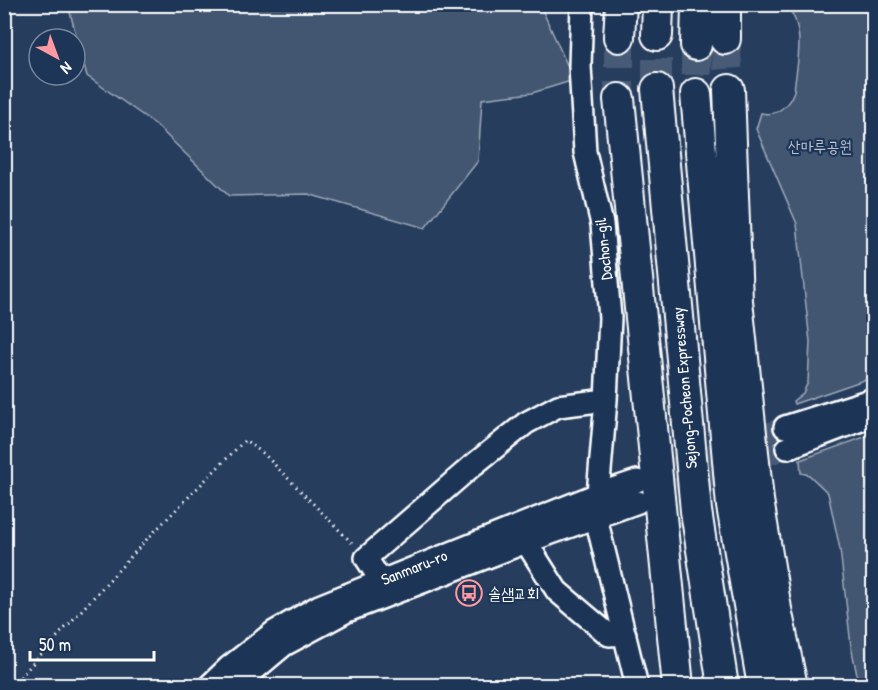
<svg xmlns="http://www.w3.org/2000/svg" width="878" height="690" font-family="'Patrick Hand','Poor Story',sans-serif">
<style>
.green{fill:#425672;stroke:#a0aab8;stroke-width:1.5}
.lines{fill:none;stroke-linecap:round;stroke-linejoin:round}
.minor-tunnel{stroke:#475a76;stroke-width:21;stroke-dasharray:21 10;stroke-linecap:butt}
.highway-tunnel{stroke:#475a76;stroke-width:30;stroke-dasharray:30 15;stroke-linecap:butt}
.minor-casing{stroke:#fff;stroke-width:26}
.highway-casing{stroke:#fff;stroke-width:34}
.path{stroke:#fff;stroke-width:3;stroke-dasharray:1.5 4.5;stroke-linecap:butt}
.minor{stroke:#1d3557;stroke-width:21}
.highway{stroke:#1d3557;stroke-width:30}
.labels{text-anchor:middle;stroke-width:4.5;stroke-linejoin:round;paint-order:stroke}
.park-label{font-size:16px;fill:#bdc4ce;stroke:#1d3557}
.street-label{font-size:16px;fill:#fff;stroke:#1d3557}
.poi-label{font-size:16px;fill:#fff;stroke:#1d3557;text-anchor:start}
</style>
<rect width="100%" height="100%" fill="#263d5e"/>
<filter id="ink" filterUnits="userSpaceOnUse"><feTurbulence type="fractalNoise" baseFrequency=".0167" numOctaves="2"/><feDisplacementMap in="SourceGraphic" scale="12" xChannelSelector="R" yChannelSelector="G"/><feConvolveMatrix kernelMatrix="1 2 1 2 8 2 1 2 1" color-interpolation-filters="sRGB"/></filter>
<g filter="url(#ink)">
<!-- green -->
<path class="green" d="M68 5H540L574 80 532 93 482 99 478 161 425 228 308 194 229 196 155 124 87 76Z
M786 5H874L873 377 794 404 793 401 803 393 808 382 810 342 797 224 756 129 761 113C777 117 789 105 794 91 797 62 807 28 786 5Z
M873 434V685H859L851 646 840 549 828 493 809 475 801 473 800 460Z"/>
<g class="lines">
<!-- minor-tunnel -->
<path class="minor-tunnel" d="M645 478 785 427
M647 499 787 448"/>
<!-- highway-tunnel -->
<path class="highway-tunnel" d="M619 37V99
M725 39 729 90
M696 45V94
M657 89V35"/>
<!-- minor casing -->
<g class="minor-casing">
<path id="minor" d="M582 4 580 66 585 152 602 224 610 318 606 400 598 494
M785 427 874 399
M787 448 874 415
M596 518 637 686
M522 531 526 542 557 591 609 635 625 634
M387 590 366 558 472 466 526 423 558 406 606 400
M209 686 229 667 274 632 319 606 598 494 637 481
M235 686 284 645 347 611 526 542 638 502"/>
</g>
<!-- highway casing -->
<g class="highway-casing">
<path id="highway" d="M657 35 658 4
M619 37 621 4
M725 39V4
M696 45 697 4
M657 89 696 511 723 686
M729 90 737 301 758 500 776 609 792 686
M696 94 732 506 763 686
M619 99 678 686"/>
</g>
<!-- path -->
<path class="path" d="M12 686 147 539 245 440 264 454 355 546"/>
<!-- minor -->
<use href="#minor" class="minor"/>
<!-- highway -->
<use href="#highway" class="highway"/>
</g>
</g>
<!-- icons -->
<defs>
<g id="bus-ring" transform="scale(1.35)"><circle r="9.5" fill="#1d3557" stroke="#ff9aa2" stroke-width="1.5"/><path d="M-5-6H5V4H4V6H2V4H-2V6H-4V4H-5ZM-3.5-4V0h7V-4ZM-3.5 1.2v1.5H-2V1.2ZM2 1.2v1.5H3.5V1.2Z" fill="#ff9aa2"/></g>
</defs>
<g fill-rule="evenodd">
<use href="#bus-ring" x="469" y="593"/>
</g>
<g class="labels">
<!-- park labels -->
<g class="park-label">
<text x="820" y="152">산마루공원</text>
</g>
<!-- street labels -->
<g class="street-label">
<text transform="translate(603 249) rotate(-96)" y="6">Dochon-gil</text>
<text transform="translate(684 388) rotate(-95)" y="6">Sejong-Pocheon Expressway</text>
<text transform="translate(414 567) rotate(-22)" y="6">Sanmaru-ro</text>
</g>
<!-- poi labels -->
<g class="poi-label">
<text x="488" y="599">솔샘교회</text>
</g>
</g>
<!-- margin -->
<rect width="878" height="690" fill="none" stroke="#1d3557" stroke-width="24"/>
<rect x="12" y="12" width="854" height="666" fill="none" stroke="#fff" stroke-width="2" filter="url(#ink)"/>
<!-- north arrow -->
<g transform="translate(57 57) rotate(139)"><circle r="28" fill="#1d3557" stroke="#77869a" stroke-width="1.5"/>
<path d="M0-4.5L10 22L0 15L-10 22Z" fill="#ff9aa2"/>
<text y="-9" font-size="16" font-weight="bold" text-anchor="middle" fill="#ffffff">N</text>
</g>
<!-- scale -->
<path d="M30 651v9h124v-9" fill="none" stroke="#ffffff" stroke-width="3"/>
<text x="39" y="651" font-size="18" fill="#ffffff" stroke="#1d3557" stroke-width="4.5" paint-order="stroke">50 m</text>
</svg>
